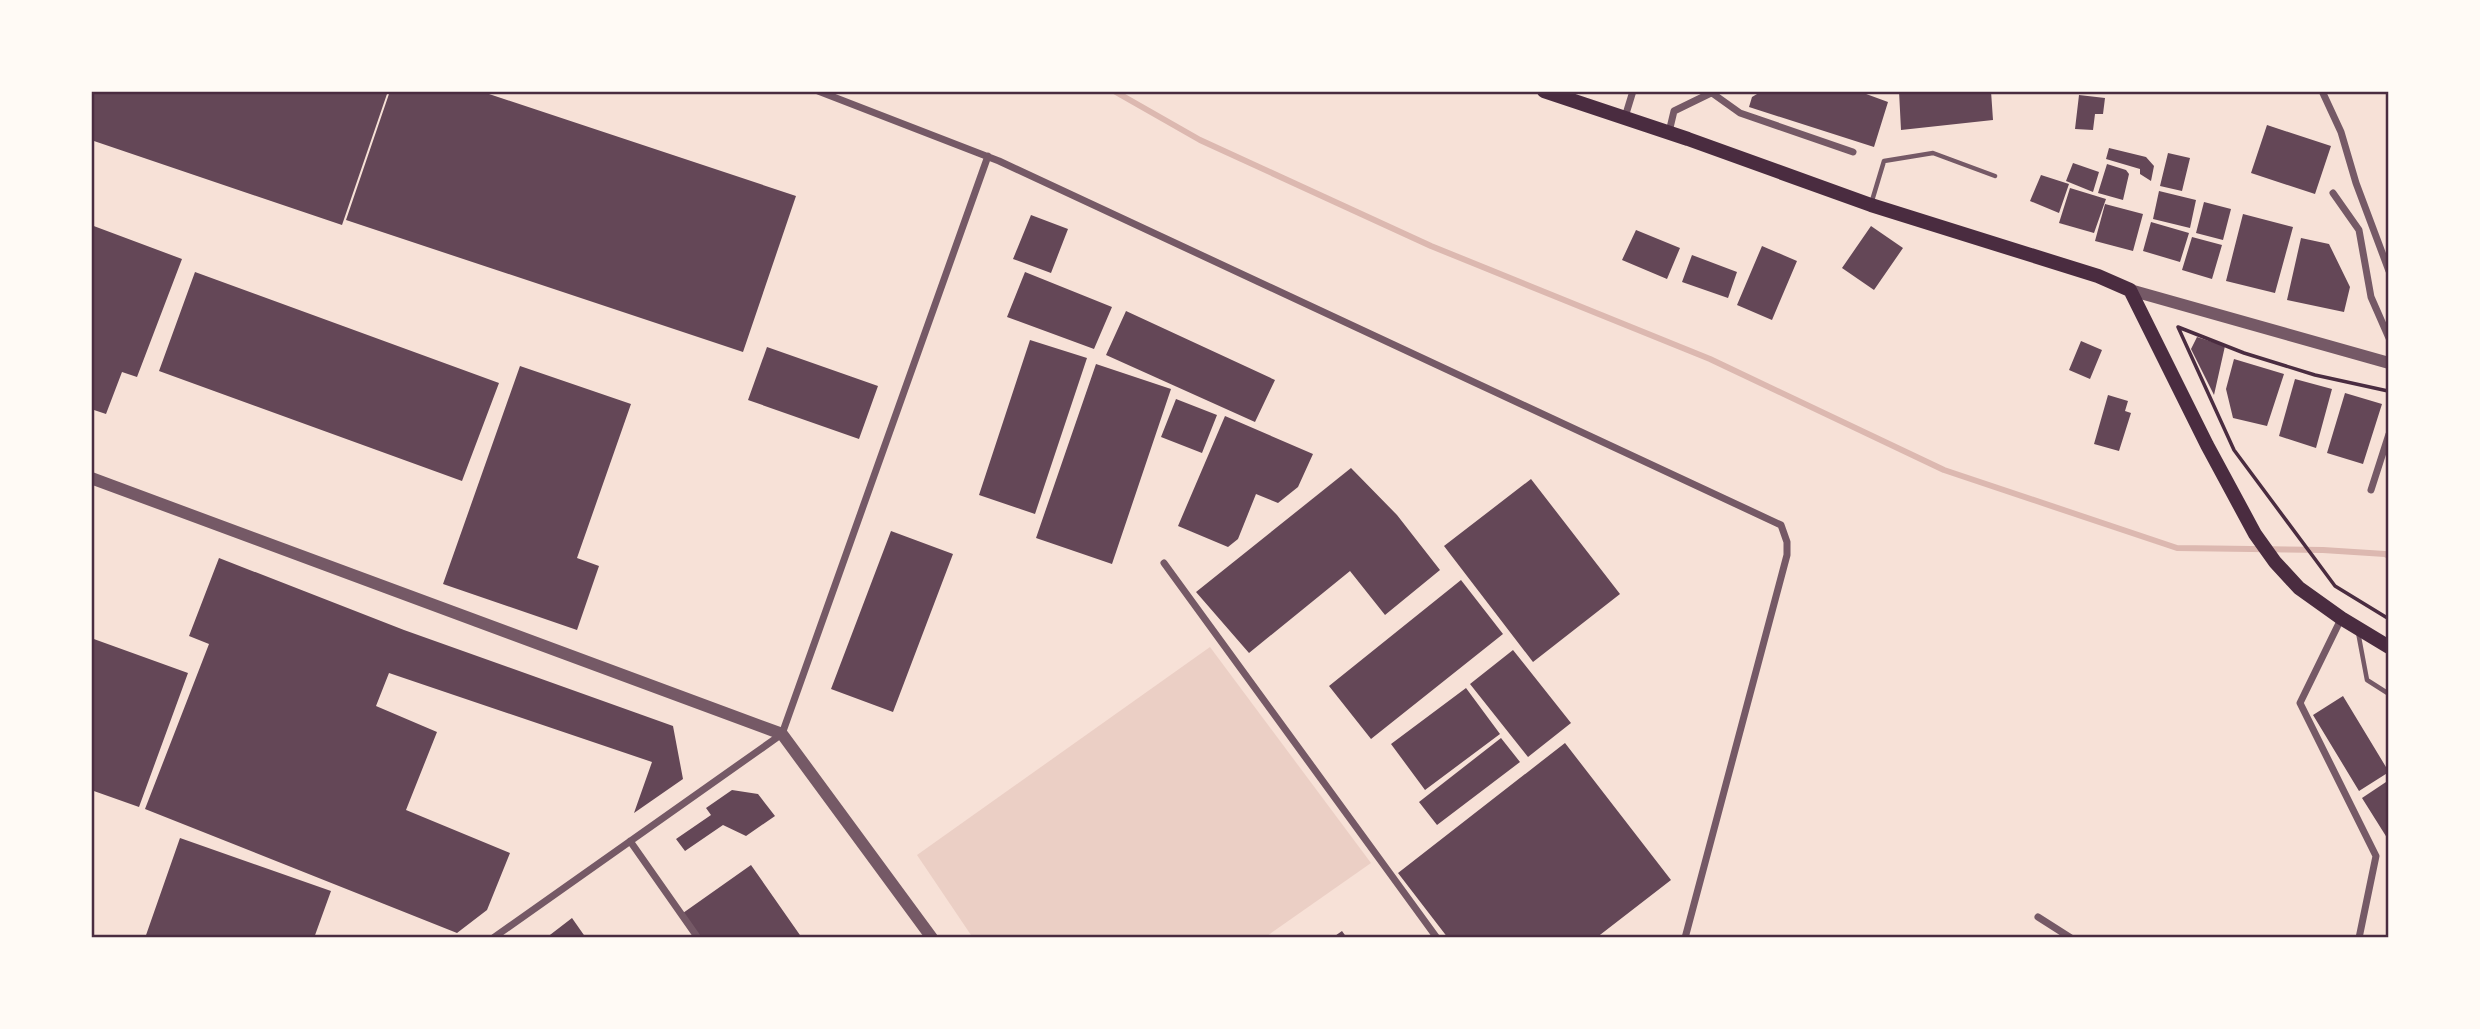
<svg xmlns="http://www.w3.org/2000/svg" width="2480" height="1029" font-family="'Archivo Narrow',sans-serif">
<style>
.green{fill:#ebcfc5}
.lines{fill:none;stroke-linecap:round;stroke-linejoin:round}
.stream{stroke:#dcb8b0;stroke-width:6}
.building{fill:#644757}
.path{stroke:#4a2c40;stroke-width:3.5}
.service{stroke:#755966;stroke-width:4.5}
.minor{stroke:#755966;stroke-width:7}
.tertiary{stroke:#755966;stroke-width:12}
.secondary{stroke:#4a2c40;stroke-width:14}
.neatline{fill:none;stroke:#4a2c40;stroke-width:2.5}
</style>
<rect width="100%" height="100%" fill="#f7e1d7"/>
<!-- green -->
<path class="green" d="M1210 647 1371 863 1264 938H973L917 855Z"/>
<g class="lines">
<!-- stream -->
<path class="stream" d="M1114 91 1200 140 1431 246 1710 359 1944 470 2177 548 2323 550 2385 554 2389 556"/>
</g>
<!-- building -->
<path class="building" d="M91 91H388L342 225 91 140Z
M390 91H480L796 196 743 352 346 220Z
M1762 91H1858L1888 102 1874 147 1749 107 1752 97Z
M1899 91H1991L1993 120 1901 130Z
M2079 95 2105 98 2103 114H2095L2093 130 2075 129Z
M2267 125 2331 146 2315 194 2251 173Z
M2109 148 2146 157 2154 166 2151 181 2140 174V169L2106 159Z
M2168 153 2190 158 2182 191 2160 186Z
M2073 163 2099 172 2093 192 2066 181Z
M2107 164 2126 170 2129 174 2123 200 2098 193Z
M2041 175 2069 184 2059 213 2030 201Z
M2070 188 2106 199 2094 233 2059 223Z
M2159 191 2196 200 2190 228 2153 219Z
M2204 202 2231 209 2223 240 2196 233Z
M2105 204 2143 214 2133 251 2095 241Z
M2243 214 2293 227 2275 293 2226 281Z
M1031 215 1068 229 1051 273 1013 259Z
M2151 222 2189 233 2180 262 2143 251Z
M91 225 182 259 137 377 122 372 106 414 91 409Z
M1871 226 1903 248 1874 290 1842 268Z
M1636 230 1680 248 1667 279 1622 260Z
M2192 237 2222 245 2212 279 2182 270Z
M2301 238 2329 244 2350 287 2344 312 2287 300Z
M1762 246 1797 261 1772 320 1737 305Z
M1692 255 1737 272 1728 298 1682 282Z
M195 272 499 383 462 481 159 371Z
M1025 272 1112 307 1094 349 1007 317Z
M1126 311 1275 380 1255 422 1106 355Z
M2197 337 2225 346 2214 395 2191 349Z
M1030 340 1087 358 1035 514 979 495Z
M2081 341 2102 350 2090 379 2069 370Z
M767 347 878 386 859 439 748 400Z
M2234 359 2284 374 2267 426 2233 418 2226 389Z
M1096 364 1171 389 1112 564 1036 538Z
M520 366 631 404 577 558 599 566 577 630 443 584Z
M2295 379 2332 389 2316 448 2279 436Z
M2345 393 2382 404 2363 464 2327 453Z
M2108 395 2128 401 2125 411 2131 413 2119 451 2094 444Z
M1176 399 1217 415 1202 453 1161 437Z
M1225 416 1313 454 1298 487 1278 503 1256 494 1238 539 1228 547 1178 526Z
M1351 468 1397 515 1440 570 1385 615 1350 571 1249 653 1196 592Z
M1531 479 1620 594 1533 662 1444 546Z
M891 531 953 554 893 712 831 689Z
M219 558 404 630 673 726 683 779 634 813 652 762 389 673 376 706 437 732 406 810 510 853 487 910 457 933 145 809 209 644 189 636Z
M1461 580 1503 634 1371 739 1329 686Z
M91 638 188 673 139 807 91 790Z
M1513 650 1571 723 1528 757 1470 684Z
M1466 688 1500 734 1425 790 1391 744Z
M2343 696 2389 772 2359 791 2313 715Z
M1501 738 1520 762 1437 825 1419 802Z
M1565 743 1671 880 1596 938H1448L1398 873Z
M2389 780V841L2362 798Z
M732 790 758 794 775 816 746 836 723 825 685 851 676 839 711 815 706 808Z
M180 838 331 891 314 938H145Z
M751 865 802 938H701L683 913Z
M572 918 586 938H546Z
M1342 931 1347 938H1332Z"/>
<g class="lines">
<!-- path -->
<path class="path" d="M2388 391 2315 375 2244 353 2178 327 2234 450 2335 586 2389 619"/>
<!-- service -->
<path class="service" d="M1871 204 1884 161 1933 153 1995 176
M2358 632 2367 680 2389 694"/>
<!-- minor -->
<path class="minor" d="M818 91 999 161 1781 525 1787 542V555L1685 938
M2322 91 2341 132 2356 183 2389 271
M1712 93 1740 113 1853 152
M1625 117 1633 91
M1669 132 1674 111 1713 92
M2333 193 2359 230 2371 297 2389 338
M2371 490 2389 434
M1164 563 1437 938
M2341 619 2300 703 2376 856 2359 938
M630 841 698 938
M2038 917 2071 938
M493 938 782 734 988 156"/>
<!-- tertiary -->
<path class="tertiary" d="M2130 290 2389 363
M91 478 782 734 932 938"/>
<!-- secondary -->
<path class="secondary" d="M1544 91 1688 139 1871 205 2098 276 2130 290 2207 445 2255 534 2275 562 2299 588 2341 618 2389 647"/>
</g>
<!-- border -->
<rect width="2480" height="1029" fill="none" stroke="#fffaf5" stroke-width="186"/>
<rect x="93" y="93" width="2294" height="843" class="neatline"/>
</svg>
